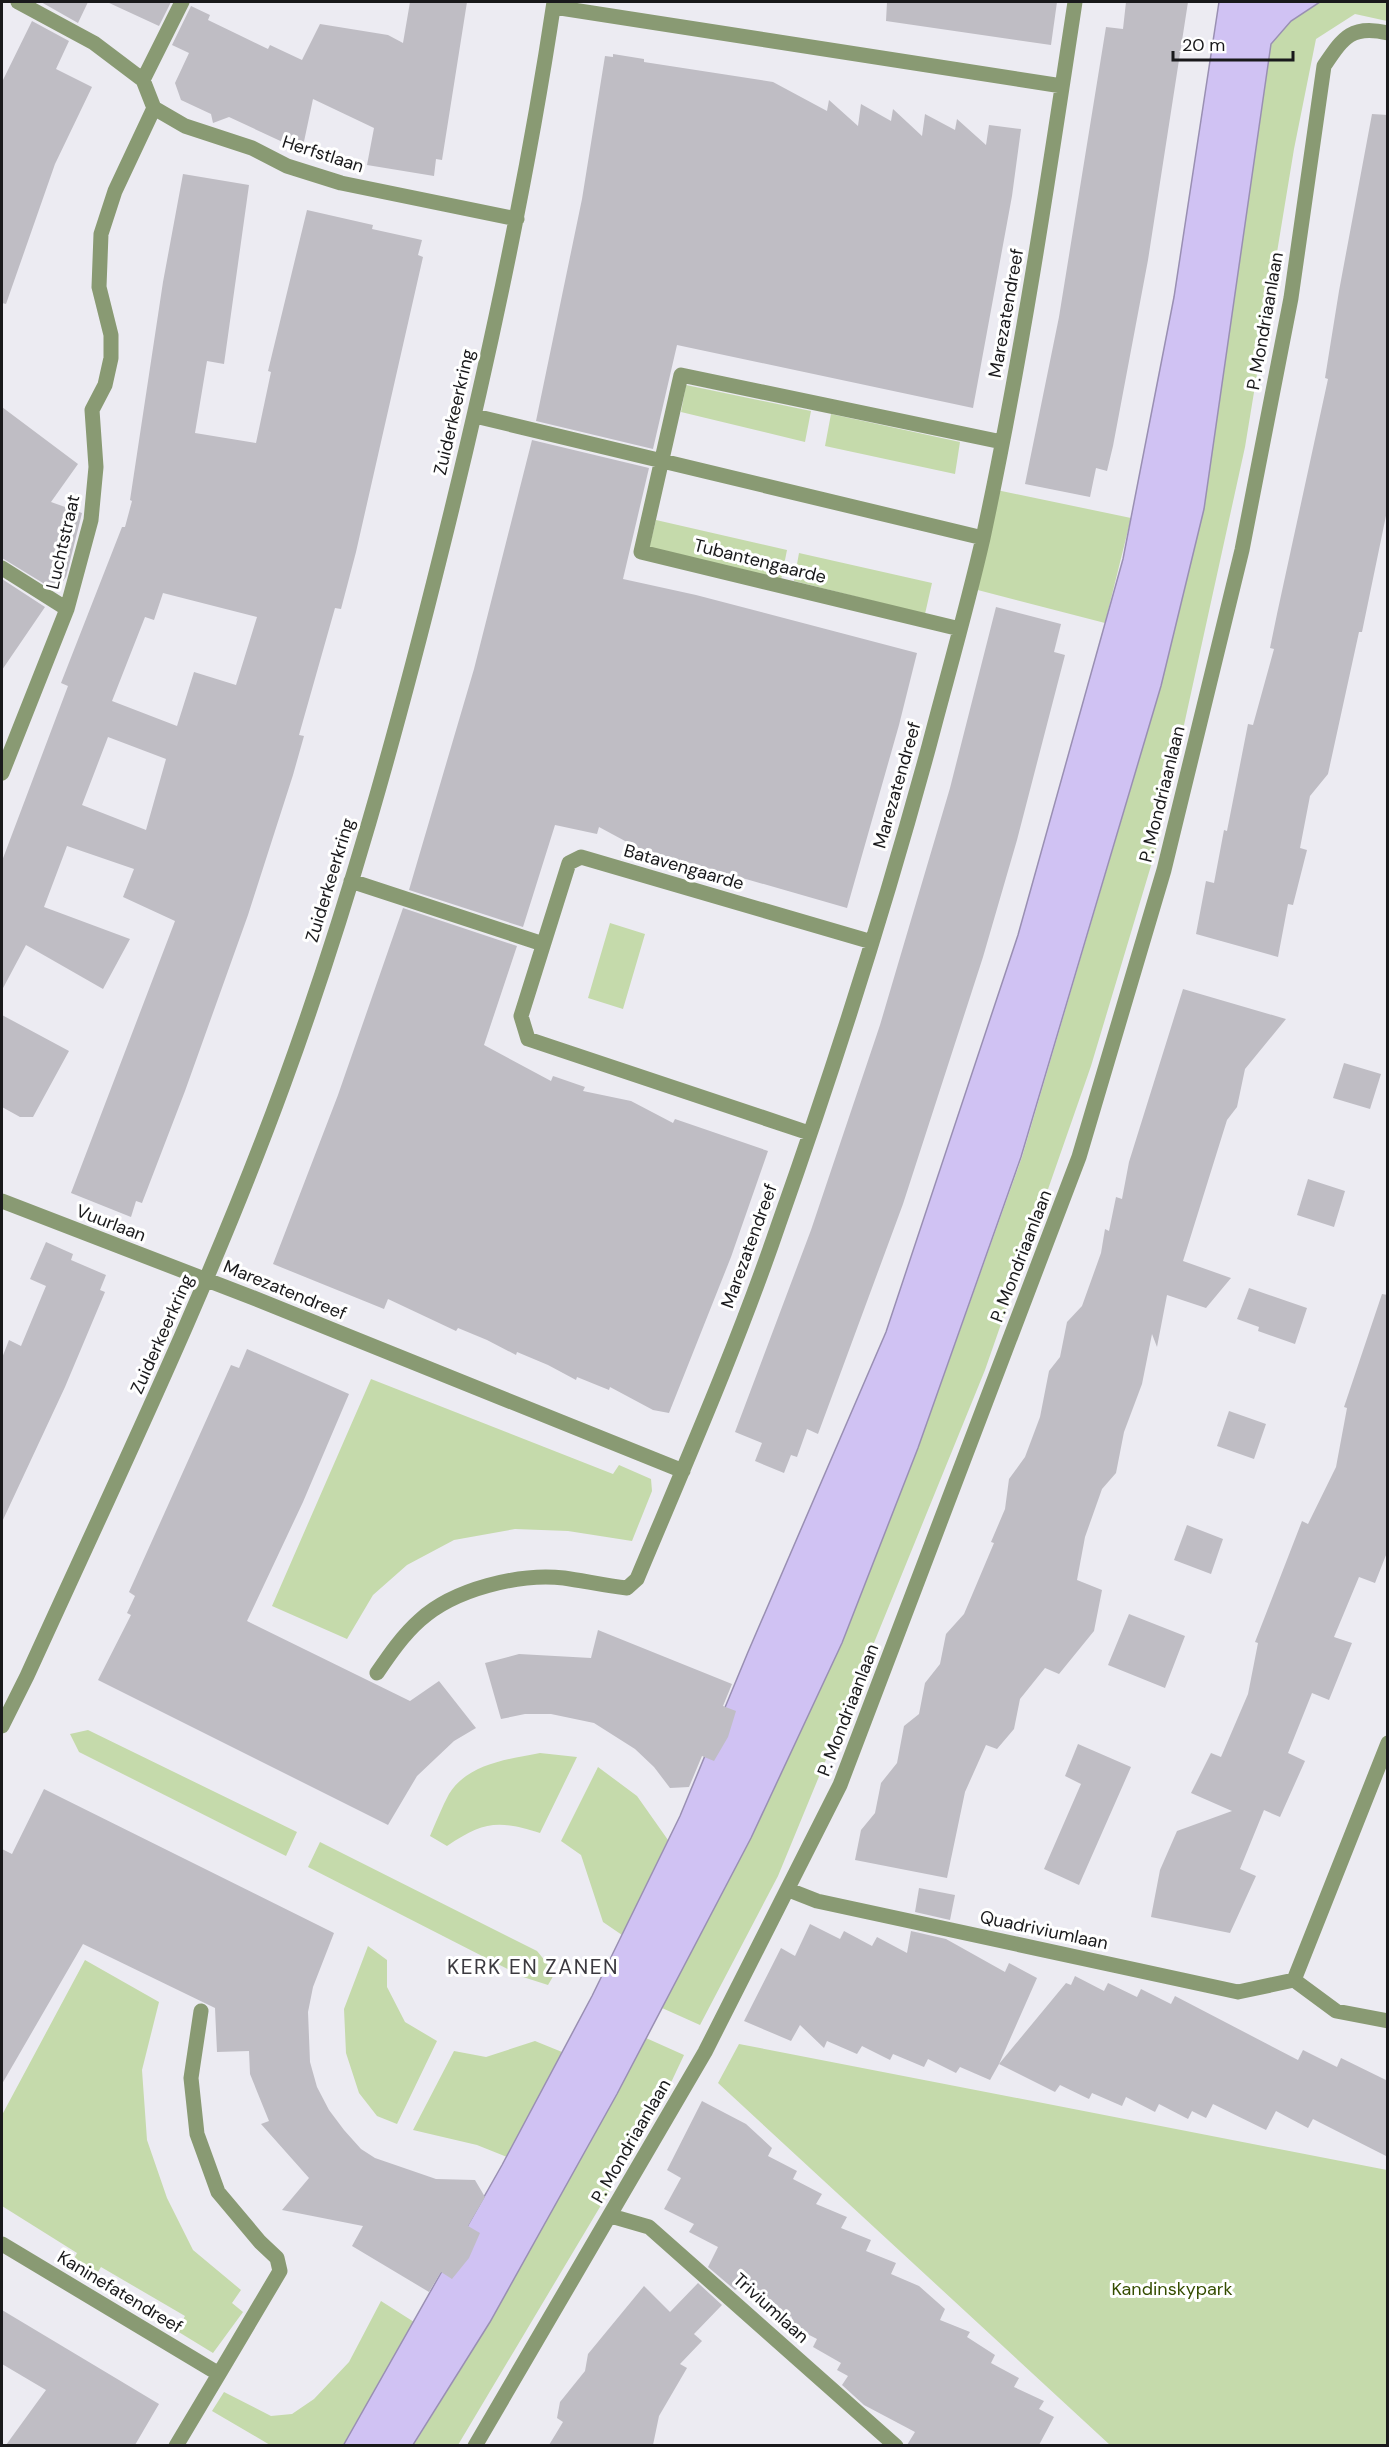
<svg xmlns="http://www.w3.org/2000/svg" width="1389" height="2447" font-family="'DM Sans',sans-serif">
<style>
.green{fill:#c5daab}
.water{fill:#d0c2f3;stroke:#998fb2;stroke-width:1.5}
.building{fill:#bfbdc4;fill-rule:evenodd}
.lines{fill:none;stroke-linecap:round;stroke-linejoin:round}
.minor{stroke:#899a73;stroke-width:15}
.labels{text-anchor:middle;stroke-width:6;stroke-linejoin:round;paint-order:stroke}
.street-label{font-size:18px;fill:#19191b;stroke:#fff}
.park-label{font-size:18px;fill:#354d00;stroke:#fff}
.quarter-label{font-size:21px;letter-spacing:1.5px;fill:#3b393f;stroke:#fff}
</style>
<rect width="100%" height="100%" fill="#ecebf2"/>
<!-- green -->
<path class="green" d="M1320 2H1387V21L1355 14 1316 39 1294 149 1245 447 1159 839 1091 1066 985 1370 867 1660 778 1876 700 2025 662 2008 751 1838 842 1643 918 1448 1022 1157 1161 686 1204 509 1271 44 1291 21Z
M686 385 811 411 805 442 681 412Z
M831 414 960 442 955 474 825 446Z
M992 489 1131 518 1105 623 970 588Z
M656 520 787 550 781 580 649 548Z
M799 553 932 583 925 614 794 581Z
M610 923 645 934 623 1009 588 998Z
M371 1379 613 1474 619 1465 651 1479 652 1491 632 1541 568 1531 515 1529 454 1540 407 1565 373 1595 347 1639 272 1606Z
M88 1730 297 1832 286 1856 79 1752 70 1734Z
M540 1753 577 1757 540 1833C498 1820 484 1821 447 1846L430 1836C436 1822 442 1807 449 1794 467 1764 509 1759 540 1753Z
M598 1767 637 1796 668 1840 622 1935 603 1922 581 1855 561 1841Z
M320 1842 537 1951 555 1973 548 1985 523 1977 308 1867Z
M368 1946 387 1960V1987L405 2022 437 2041 397 2124 377 2116 359 2093 346 2053 344 2009Z
M85 1960 159 2002 142 2070 147 2140 167 2198 193 2250 241 2290 232 2303 243 2312 213 2353 177 2331 185 2316 101 2267 93 2280 70 2266 77 2253 2 2206V2115Z
M646 2038 684 2055 659 2108 458 2445 413 2446 490 2322Z
M535 2041 562 2052 507 2157 477 2145 413 2130 454 2051 486 2057Z
M739 2044 1387 2170V2445H1110L718 2083Z
M381 2301 414 2322 343 2445H270L212 2411 224 2392 271 2416 292 2414 314 2399 349 2362Z"/>
<!-- water -->
<path class="water" d="M1219 2H1320L1291 21 1271 44 1204 509 1161 686 1021 1157 918 1448 842 1643 751 1838 617 2094 490 2322 413 2445 343 2446 502 2165 592 1996 680 1816 748 1652 886 1332 1018 935 1123 559 1174 297Z"/>
<!-- building -->
<path class="building" d="M41 2H88L78 23Z
M107 2H171L159 26Z
M410 2H467L442 160 436 159 434 176 367 165 374 128 313 99 302 151 229 117 213 123 211 114 181 100 175 83 189 53 172 45 191 6 210 15 208 20 237 34 268 49 270 45 302 60 320 24 388 35 403 43Z
M887 2H1057L1051 45 886 21Z
M1126 2H1188L1148 260 1113 446 1107 471 1096 468 1090 497 1025 484 1059 317 1106 27 1123 29Z
M32 21 69 41 56 69 92 87 55 164 6 304 2 303V82Z
M613 54 644 59V62L773 82 827 111 829 100 858 126 861 104 891 121 893 109 922 136 925 114 955 130 957 119 986 145 989 125 1021 129 1012 196 973 408 677 345 653 449 536 421 582 199 605 56 613 57Z
M1372 114 1388 115V506L1362 632H1359L1328 774 1310 796 1300 848 1307 850 1293 905 1288 904 1278 957 1196 934 1206 881 1214 883 1224 830 1227 831 1248 724 1253 725 1274 649 1270 648 1277 614 1328 379 1325 378 1339 291Z
M183 174 249 185 224 364 207 361 195 433 256 443 271 372 268 371 307 210 373 225 372 229 422 240 418 255 423 257 356 552 341 609 335 608 299 735 304 736 293 775 248 915 185 1091 142 1203 136 1201 131 1217 71 1193 175 921 123 897 134 869 67 846 44 907 130 939 103 989 26 945 2 990V861L68 686 61 683 122 527H125L132 501 130 500 163 282ZM163 593 257 617 236 685 194 672 177 726 112 701 145 617 154 620ZM108 737 166 759 146 830 82 805Z
M2 407 78 464 51 502 82 513 66 577 56 591 2 558Z
M532 440 649 468 623 579 696 595 917 653 899 725 847 908 638 848 599 827 597 834 555 825 523 927 409 890 474 669Z
M2 579 45 607 2 670Z
M996 607 1061 624 1054 652 1065 655 1017 840 983 957 903 1204 818 1434 807 1429 797 1457 791 1455 784 1473 755 1461 762 1443 735 1432 811 1230 880 1025 950 788Z
M403 908 517 946 484 1045 551 1081 553 1076 585 1087 583 1091 631 1101 673 1123 675 1119 768 1151 731 1257 669 1413 653 1410 610 1387 609 1390 577 1377 576 1380 548 1365 517 1352 516 1355 487 1340 458 1328 456 1331 388 1299 384 1309 273 1264 338 1095Z
M1183 989 1286 1019 1245 1069 1237 1107 1227 1120 1183 1261 1231 1278 1206 1308 1167 1295 1157 1347 1152 1334 1142 1384 1124 1432 1116 1473 1102 1489 1085 1537 1077 1580 1102 1590 1094 1631 1059 1674 1045 1668 1020 1699 1014 1729 997 1749 986 1745 965 1792 947 1878 855 1860 861 1830 875 1813 881 1783 897 1763 904 1726 919 1714 925 1683 940 1664 946 1634 964 1614 994 1543 991 1542 1005 1509 1009 1479 1025 1457 1040 1417 1049 1371 1060 1357 1067 1322 1082 1306 1101 1253 1105 1229 1109 1231 1116 1197 1122 1199 1129 1162Z
M2 1015 69 1051 33 1117H20L2 1107Z
M1344 1063 1381 1074 1370 1109 1333 1098Z
M1308 1179 1345 1191 1334 1227 1297 1215Z
M46 1242 73 1254 71 1260 106 1275 100 1290 105 1292 65 1387 2 1522V1358L9 1340 21 1346 46 1286 30 1279Z
M1249 1288 1307 1308 1295 1344 1258 1331 1259 1327 1237 1319Z
M1382 1294 1388 1295V1550L1375 1583 1359 1577 1334 1637 1352 1643 1329 1700 1312 1693 1288 1753 1305 1761 1280 1817 1264 1810 1240 1869 1256 1876 1230 1933 1151 1917 1160 1870 1177 1831 1232 1811 1191 1793 1211 1753 1221 1757 1248 1694 1258 1643 1255 1642 1302 1521 1308 1524 1336 1467 1347 1408 1344 1407Z
M247 1349 349 1394 303 1502 247 1621 410 1701 439 1681 476 1728 454 1741 417 1776 388 1825 98 1680 131 1615 127 1613 135 1596 129 1592 231 1365 239 1368Z
M1229 1411 1266 1424 1254 1459 1217 1446Z
M1187 1525 1223 1539 1211 1574 1174 1560Z
M1129 1614 1185 1636 1165 1688 1108 1665Z
M598 1630 732 1684 723 1706 736 1711 728 1737 714 1761 702 1756 689 1787 670 1788 654 1767 635 1749 594 1723 551 1714H525L501 1719 485 1663 519 1654 591 1658Z
M1078 1744 1131 1767 1079 1885 1044 1869 1081 1784 1065 1776Z
M44 1789 334 1933 313 1987 308 2012 310 2062 317 2087 329 2110 344 2130 361 2149 375 2158 436 2179 475 2180 485 2197 468 2226 480 2233 469 2258 452 2279 441 2272 429 2292 352 2246 363 2226 282 2210 309 2178 261 2124 269 2121 250 2074 249 2051 217 2052 215 2008 83 1944 2 2084V1849L12 1854Z
M919 1888 955 1895 950 1920 915 1912Z
M810 1924 840 1939 844 1931 872 1946 877 1937 907 1953 911 1931 946 1939 1005 1972 1009 1963 1037 1978 999 2064 1066 1983 1071 1985 1075 1976 1104 1991 1108 1983 1137 1997 1141 1989 1171 2004 1175 1996 1298 2060 1303 2050 1337 2067 1341 2058 1388 2081V2157L1313 2119 1308 2128 1276 2111 1266 2130 1213 2104 1206 2118 1192 2111 1188 2119 1159 2104 1155 2112 1126 2097 1122 2106 1092 2093 1089 2099 1060 2085 1055 2092 999 2064 990 2080 960 2067 956 2073 928 2059 924 2067 893 2054 890 2060 862 2046 857 2054 827 2041 824 2048 800 2025 791 2041 744 2021 781 1948 795 1956Z
M702 2101 746 2124 772 2148 768 2156 797 2171 793 2179 822 2194 816 2204 847 2217 841 2228 871 2240 866 2251 896 2263 891 2274 919 2286 945 2309 940 2320 970 2332 967 2337 995 2355 991 2363 1019 2378 1014 2387 1044 2401 1039 2409 1054 2417 1039 2445H907L915 2432 864 2405 842 2385 848 2376 837 2370 841 2363 813 2347 817 2339 788 2324 792 2317 738 2288 735 2290 708 2267 718 2247 689 2232 694 2224 664 2209 681 2178 667 2170Z
M698 2283 722 2305 694 2334 702 2341 680 2364 687 2368 659 2416 653 2445H549L563 2422 557 2418 560 2402 585 2371 588 2354 644 2286 670 2312Z
M2 2310 159 2404 135 2445H6L46 2390 2 2364Z"/>
<g class="lines">
<!-- minor -->
<path class="minor" d="M18 2 94 43 143 80 154 108 185 126 252 148 287 166 341 183 517 219
M554 7 1062 86
M143 80 182 2
M475 416 983 538
M2 568 67 609
M960 629 641 552 681 375 1002 442
M2 773 67 609 91 520 96 467 92 410 105 385 111 358V335L99 287 101 234 115 191 154 108
M351 881 543 944
M809 1133 528 1039 521 1016 569 863 581 857 872 942
M2 1201 251 1297 683 1471
M377 1673C390 1654 403 1635 420 1620 454 1589 519 1573 564 1578 585 1581 606 1586 627 1588L637 1579C686 1462 737 1346 778 1226 834 1068 885 908 929 746 947 677 967 608 983 538 1021 361 1048 181 1075 2
M2 1726 27 1676C116 1480 210 1286 284 1083 347 911 396 734 440 557 486 373 526 189 554 2
M789 1890 817 1901 1238 1992 1294 1980 1336 2011 1388 2021
M1294 1980 1388 1743
M201 2011 191 2078 197 2134 218 2192 260 2242 277 2258 280 2271 219 2374
M611 2216 649 2227 896 2446
M2 2244 219 2374 176 2446
M475 2446 705 2052 840 1785 1079 1157 1164 870 1242 550 1291 298 1324 66C1343 38 1351 24 1388 33"/>
</g>
<g class="labels">
<!-- street labels -->
<g class="street-label">
<text transform="translate(323 154) rotate(18)" y="6">Herfstlaan</text>
<text transform="translate(1006 313) rotate(-80)" y="6">Marezatendreef</text>
<text transform="translate(1265 321) rotate(-80)" y="6">P. Mondriaanlaan</text>
<text transform="translate(454 412) rotate(-77)" y="6">Zuiderkeerkring</text>
<text transform="translate(63 542) rotate(-77)" y="6">Luchtstraat</text>
<text transform="translate(760 561) rotate(14)" y="6">Tubantengaarde</text>
<text transform="translate(897 785) rotate(-74)" y="6">Marezatendreef</text>
<text transform="translate(1162 794) rotate(-76)" y="6">P. Mondriaanlaan</text>
<text transform="translate(684 867) rotate(16)" y="6">Batavengaarde</text>
<text transform="translate(330 880) rotate(-73)" y="6">Zuiderkeerkring</text>
<text transform="translate(111 1223) rotate(21)" y="6">Vuurlaan</text>
<text transform="translate(749 1246) rotate(-70)" y="6">Marezatendreef</text>
<text transform="translate(1021 1256) rotate(-69)" y="6">P. Mondriaanlaan</text>
<text transform="translate(285 1290) rotate(22)" y="6">Marezatendreef</text>
<text transform="translate(162 1334) rotate(-66)" y="6">Zuiderkeerkring</text>
<text transform="translate(848 1710) rotate(-69)" y="6">P. Mondriaanlaan</text>
<text transform="translate(1044 1930) rotate(12)" y="6">Quadriviumlaan</text>
<text transform="translate(631 2141) rotate(-60)" y="6">P. Mondriaanlaan</text>
<text transform="translate(120 2292) rotate(31)" y="6">Kaninefatendreef</text>
<text transform="translate(771 2308) rotate(42)" y="6">Triviumlaan</text>
</g>
<!-- park labels -->
<g class="park-label">
<text x="1172" y="2295">Kandinskypark</text>
</g>
<!-- quarter labels -->
<g class="quarter-label">
<text x="533" y="1974">KERK EN ZANEN</text>
</g>
</g>
<!-- border -->
<rect width="1389" height="2447" fill="none" stroke="#19191b" stroke-width="6"/>
<!-- scale -->
<path d="M1173 51v9h120v-9" fill="none" stroke="#19191b" stroke-width="3"/>
<text x="1182" y="51" font-size="18" fill="#19191b" stroke="#ffffff" stroke-width="4.5" paint-order="stroke">20 m</text>
</svg>
